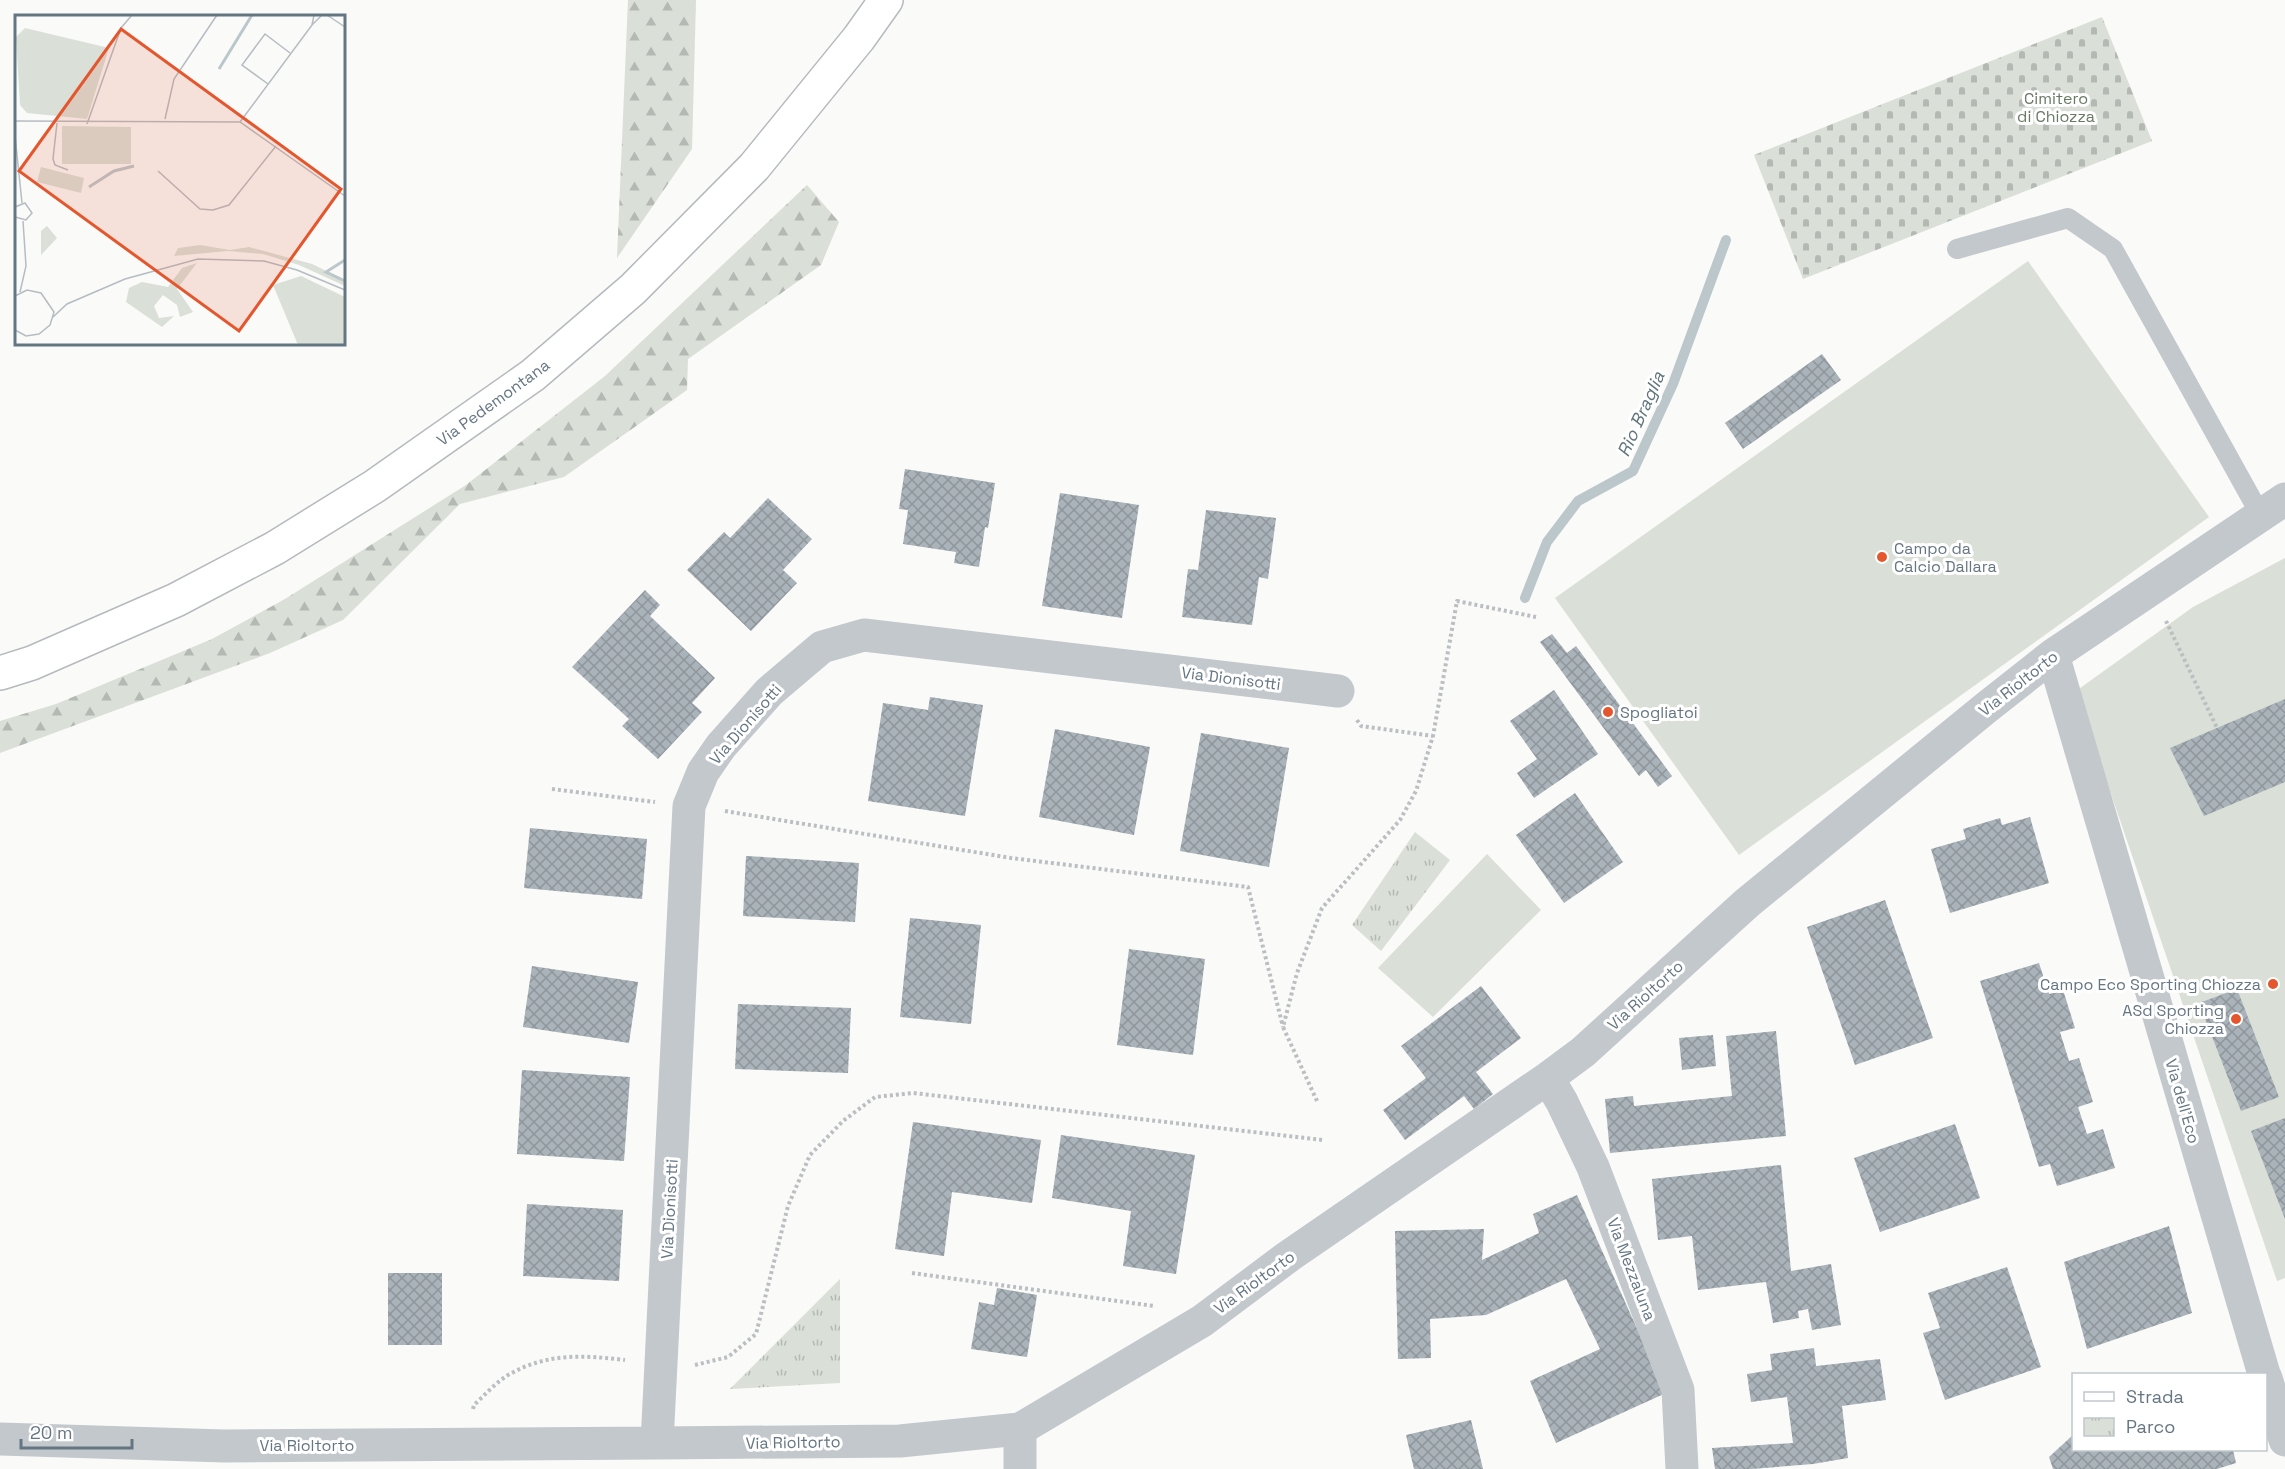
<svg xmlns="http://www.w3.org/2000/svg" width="2285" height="1469" font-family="'Space Grotesk',sans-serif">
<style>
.forest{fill:url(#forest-firs)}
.cemetery{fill:url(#cemetery-stones)}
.park{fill:url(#park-tufts)}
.garden{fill:#dadfd7}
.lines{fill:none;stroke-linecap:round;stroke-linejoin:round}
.stream{stroke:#bbc7cb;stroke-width:10}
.building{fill:url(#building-cross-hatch)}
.primary-casing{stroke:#b5babe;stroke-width:36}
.path{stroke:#bbbfc2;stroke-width:4;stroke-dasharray:3 3;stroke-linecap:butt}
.lane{stroke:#c3c8cc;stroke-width:20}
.street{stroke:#c3c8cc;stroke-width:33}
.primary{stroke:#fff;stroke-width:33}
.poi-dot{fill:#e4572e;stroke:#fff;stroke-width:2}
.labels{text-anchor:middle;stroke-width:6;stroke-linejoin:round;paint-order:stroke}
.park-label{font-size:16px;fill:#687a64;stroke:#fff}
.street-label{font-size:16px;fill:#657683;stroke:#fff}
.poi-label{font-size:16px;fill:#657683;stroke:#fff;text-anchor:start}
.water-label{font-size:18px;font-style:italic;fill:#60757c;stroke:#fff}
.inset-river{fill:none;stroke:#bbc7cb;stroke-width:3}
.inset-road{fill:none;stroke:#b5bdc2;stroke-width:1.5}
.view{fill:#e4572e;fill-opacity:0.15;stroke:#e4572e;stroke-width:3}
.inset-edge{fill:none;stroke:#657683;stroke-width:3}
</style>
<defs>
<pattern id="forest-firs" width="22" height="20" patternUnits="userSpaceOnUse" patternTransform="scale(1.5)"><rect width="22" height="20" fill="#dadfd7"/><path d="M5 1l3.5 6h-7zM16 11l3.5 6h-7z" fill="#b4b9b4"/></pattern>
<pattern id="cemetery-stones" width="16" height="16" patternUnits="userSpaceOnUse" patternTransform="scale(1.5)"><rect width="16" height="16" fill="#dadfd7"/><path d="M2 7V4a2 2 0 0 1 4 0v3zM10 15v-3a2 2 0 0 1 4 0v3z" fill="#b4b9b4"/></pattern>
<pattern id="park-tufts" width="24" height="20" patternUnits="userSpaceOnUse" patternTransform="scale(1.5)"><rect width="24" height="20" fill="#dadfd7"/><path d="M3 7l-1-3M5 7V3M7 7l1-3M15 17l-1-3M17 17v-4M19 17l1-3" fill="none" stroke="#b4b9b4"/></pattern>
<pattern id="building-cross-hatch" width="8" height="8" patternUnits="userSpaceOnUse" patternTransform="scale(1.5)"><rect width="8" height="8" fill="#aab3b9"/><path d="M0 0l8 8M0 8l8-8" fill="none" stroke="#8e969c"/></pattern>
</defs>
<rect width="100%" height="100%" fill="#fafaf8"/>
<!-- forest -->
<path class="forest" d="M628 0H696L692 149 617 258Z
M807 185 839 222 821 265 688 359 687 390 564 477 460 504 343 620 270 653 0 753V721L56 704 212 639 285 599 466 485 605 376Z"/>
<!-- cemetery -->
<path class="cemetery" d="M2102 17 2152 141 1803 279 1754 155Z"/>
<!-- park -->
<path class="park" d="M1415 832 1450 860 1381 951 1352 925Z
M840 1279V1383L730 1389Z"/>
<!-- garden -->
<path class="garden" d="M2028 261 2209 517 1739 855 1555 598Z
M2285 558V1278L2277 1281 2076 691 2193 607Z
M1487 854 1541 910 1433 1017 1378 968Z"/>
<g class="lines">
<!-- stream -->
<path class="stream" d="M1525 598 1547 542 1578 501 1633 471 1673 384 1726 240"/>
</g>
<!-- building -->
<path class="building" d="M1822 354 1841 380 1743 449 1725 423Z
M905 469 995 483 988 528 985 527 979 567 954 563 956 552 903 544 908 510 899 509Z
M1060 493 1139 505 1122 618 1042 606Z
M768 498 812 539 783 570 797 583 751 631 687 570 724 532 730 538Z
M1206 510 1276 518 1268 579 1259 577 1252 625 1182 617 1188 569 1198 570Z
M645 590 660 605 650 616 715 678 692 703 702 712 658 759 622 726 629 719 572 667Z
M1552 634 1567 653 1576 646 1672 776 1658 787 1646 770 1639 776 1540 642Z
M1554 690 1598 754 1534 798 1517 773 1537 759 1510 721Z
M930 697 983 705 965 816 868 801 883 703 928 710Z
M2285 699V782L2204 816 2170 748Z
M1055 729 1150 747 1134 835 1039 817Z
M1201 733 1289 748 1269 867 1180 851Z
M1575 793 1623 862 1564 903 1516 835Z
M2030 817 2049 883 1950 913 1931 849 1966 839 1963 829 2000 818 2002 825Z
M530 828 647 839 642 899 524 888Z
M746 856 859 863 855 922 743 916Z
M1885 900 1933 1038 1855 1065 1807 927Z
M910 918 981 925 971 1024 900 1017Z
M1129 949 1205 959 1193 1055 1117 1045Z
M2039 963 2049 994 2063 990 2075 1028 2060 1032 2069 1061 2079 1058 2093 1102 2078 1107 2087 1134 2103 1129 2115 1168 2057 1186 2050 1164 2039 1167 1980 981Z
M532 966 638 982 629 1043 523 1027Z
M1481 986 1521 1038 1476 1072 1493 1094 1474 1109 1464 1096 1405 1140 1383 1110 1426 1078 1401 1046Z
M2237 989 2279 1097 2241 1111 2199 1003Z
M738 1004 851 1008 848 1073 735 1069Z
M1776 1031 1786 1136 1610 1153 1605 1099 1633 1096 1634 1106 1732 1096 1726 1036Z
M1713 1035 1716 1066 1682 1070 1679 1038Z
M522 1070 630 1077 624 1161 517 1154Z
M2285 1118V1219L2251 1131Z
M913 1122 1041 1140 1032 1203 952 1192 944 1256 895 1249Z
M1955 1124 1980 1198 1880 1232 1854 1158Z
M1061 1135 1195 1155 1176 1274 1123 1266 1131 1211 1052 1198Z
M1781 1165 1791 1271 1831 1264 1841 1325 1812 1330 1808 1309 1798 1311 1799 1318 1773 1323 1766 1282 1698 1290 1692 1236 1658 1240 1652 1179Z
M1577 1195 1666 1393 1556 1443 1530 1381 1600 1349 1566 1279 1486 1315 1430 1319 1431 1358 1398 1359 1395 1231 1484 1229 1482 1260 1539 1233 1533 1214Z
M527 1204 623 1210 619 1281 523 1276Z
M2169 1226 2192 1313 2087 1349 2064 1262Z
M2007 1267 2041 1367 1945 1400 1923 1333 1940 1328 1928 1293Z
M388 1273H442V1345H388Z
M997 1288 1037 1295 1027 1357 971 1349 979 1302 994 1305Z
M1814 1348 1816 1366 1880 1359 1886 1400 1842 1406 1848 1458 1813 1464 1752 1469H1715L1712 1448 1793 1443 1787 1397 1751 1402 1747 1374 1772 1370 1770 1354Z
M1471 1420 1483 1469H1414L1406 1435Z
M2074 1434V1450H2233L2236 1463 2217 1469H2053L2049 1457Z"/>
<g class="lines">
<!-- primary casing -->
<g class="primary-casing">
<path id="primary" d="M0 673 32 663 176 600 275 548 375 486 533 375 633 289 754 167 859 38 886 0"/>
</g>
<!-- path -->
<path class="path" d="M2166 621 2217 728
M1357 720 1361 726 1433 736
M552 789 655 802
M725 811 1011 858 1248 887 1283 1027
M1317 1101 1283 1027 1297 973 1322 908 1400 820 1416 791 1433 736 1457 601 1536 617
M912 1273 1154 1306
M695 1365 728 1357 756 1334 788 1206 810 1155 843 1121 875 1097 913 1093 1323 1140
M473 1409 474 1405C485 1395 497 1381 510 1374 547 1353 584 1355 625 1360"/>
<!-- lane -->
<path class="lane" d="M1957 249 2068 218 2113 249 2260 514"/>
<!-- street -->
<path class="street" d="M2053 655 2264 1374
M1548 1078 1562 1102 1593 1167 1678 1390 1682 1469
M2266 1378 2285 1440
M1020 1429V1469
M0 1439 224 1446 657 1443 900 1441 1020 1429 1202 1321 1289 1256 1548 1078 1583 1052 1747 903 1987 707 2053 655 2285 499
M657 1443 689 806 703 772 721 746 769 692 822 647 864 635 1338 691"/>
<!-- primary -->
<use href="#primary" class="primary"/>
</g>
<!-- markers -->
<g class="poi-dot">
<circle cx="1882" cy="557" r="6"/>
<circle cx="1608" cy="712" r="6"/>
<circle cx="2273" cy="984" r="6"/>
<circle cx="2236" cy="1019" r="6"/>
</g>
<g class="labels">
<!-- park labels -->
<g class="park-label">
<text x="2056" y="104">Cimitero<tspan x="2056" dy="18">di Chiozza</tspan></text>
</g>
<!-- street labels -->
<g class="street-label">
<text transform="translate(493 402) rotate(-36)" y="6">Via Pedemontana</text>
<text transform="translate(1231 678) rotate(7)" y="6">Via Dionisotti</text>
<text transform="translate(2018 683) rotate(-38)" y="6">Via Rioltorto</text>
<text transform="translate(745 724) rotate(-49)" y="6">Via Dionisotti</text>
<text transform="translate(1645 995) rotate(-42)" y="6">Via Rioltorto</text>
<text transform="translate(2183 1101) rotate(74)" y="6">Via dell'Eco</text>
<text transform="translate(669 1209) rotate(-87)" y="6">Via Dionisotti</text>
<text transform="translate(1632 1269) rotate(69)" y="6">Via Mezzaluna</text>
<text transform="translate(1254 1282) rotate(-36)" y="6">Via Rioltorto</text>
<text transform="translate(793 1442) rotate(-1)" y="6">Via Rioltorto</text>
<text x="307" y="1451">Via Rioltorto</text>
</g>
<!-- poi labels -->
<g class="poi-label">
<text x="1894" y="554">Campo da<tspan x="1894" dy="18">Calcio Dallara</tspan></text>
<text x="1620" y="718">Spogliatoi</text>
<text x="2261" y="990" text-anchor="end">Campo Eco Sporting Chiozza</text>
<text x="2224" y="1016" text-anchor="end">ASd Sporting<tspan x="2224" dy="18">Chiozza</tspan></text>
</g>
<!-- water labels -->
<g class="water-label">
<text transform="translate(1641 414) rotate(-66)" y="6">Rio Braglia</text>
</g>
</g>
<!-- overview -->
<g transform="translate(15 15)">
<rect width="330" height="330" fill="#fafaf8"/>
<path d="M185 230 215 235 234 232 297 249 330 265V271L284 250 248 239 213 236 159 241 163 233ZM182 248 162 274 178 297 165 302 162 290 148 280 139 291 144 303 159 301 147 312 111 287 114 273 127 267 153 272 167 253ZM286 261 330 282V330H283L258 270Z" fill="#dadfd7"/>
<path d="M26 152 69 163 66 178 22 167Z" fill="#dadfd7"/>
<path d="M10 13 94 33 72 104 12 98 5 90 1 22ZM47 111 116 112V149H47ZM32 211 42 223 26 240V216Z" fill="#dadfd7"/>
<path class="inset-river" d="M204 54 237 0M74 172 99 156 119 151M330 245 311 257 330 266"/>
<path class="inset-road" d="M299 0 297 10 307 0M312 0 330 12M253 69 227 50 250 19 275 38M150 104 159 64 202 0M0 106 225 107 330 181M225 107 297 10M42 108 38 144 40 150 53 155M72 109 106 13 117 0M0 121 7 188M143 156 185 194 198 195 214 190 261 131M0 192 10 188 17 198 11 205 0 202M5 277 11 251 8 206M0 281 12 275 26 278 39 297 35 310 24 319 11 321 0 315M38 302 52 289 110 264 183 244 249 246 282 255 330 275"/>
<path class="view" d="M106 14 326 174 224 316 4 156Z"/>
<rect width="330" height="330" class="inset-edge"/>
</g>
<!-- legend -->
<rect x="2072" y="1373" width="195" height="78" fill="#ffffff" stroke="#c1c8cd" stroke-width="1.5"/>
<rect x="2084" y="1392" width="30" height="9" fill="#ffffff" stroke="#c1c8cd" stroke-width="1.5"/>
<text x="2126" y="1403" font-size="18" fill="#657683">Strada</text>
<rect x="2084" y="1418" width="30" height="18" fill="url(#park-tufts)" stroke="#c1c8cd" stroke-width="1.5"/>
<text x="2126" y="1433" font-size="18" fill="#657683">Parco</text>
<!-- scale -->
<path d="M21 1439v9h111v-9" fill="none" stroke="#657683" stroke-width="3"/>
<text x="30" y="1439" font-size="18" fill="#657683" stroke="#ffffff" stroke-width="4.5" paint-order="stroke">20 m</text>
</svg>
